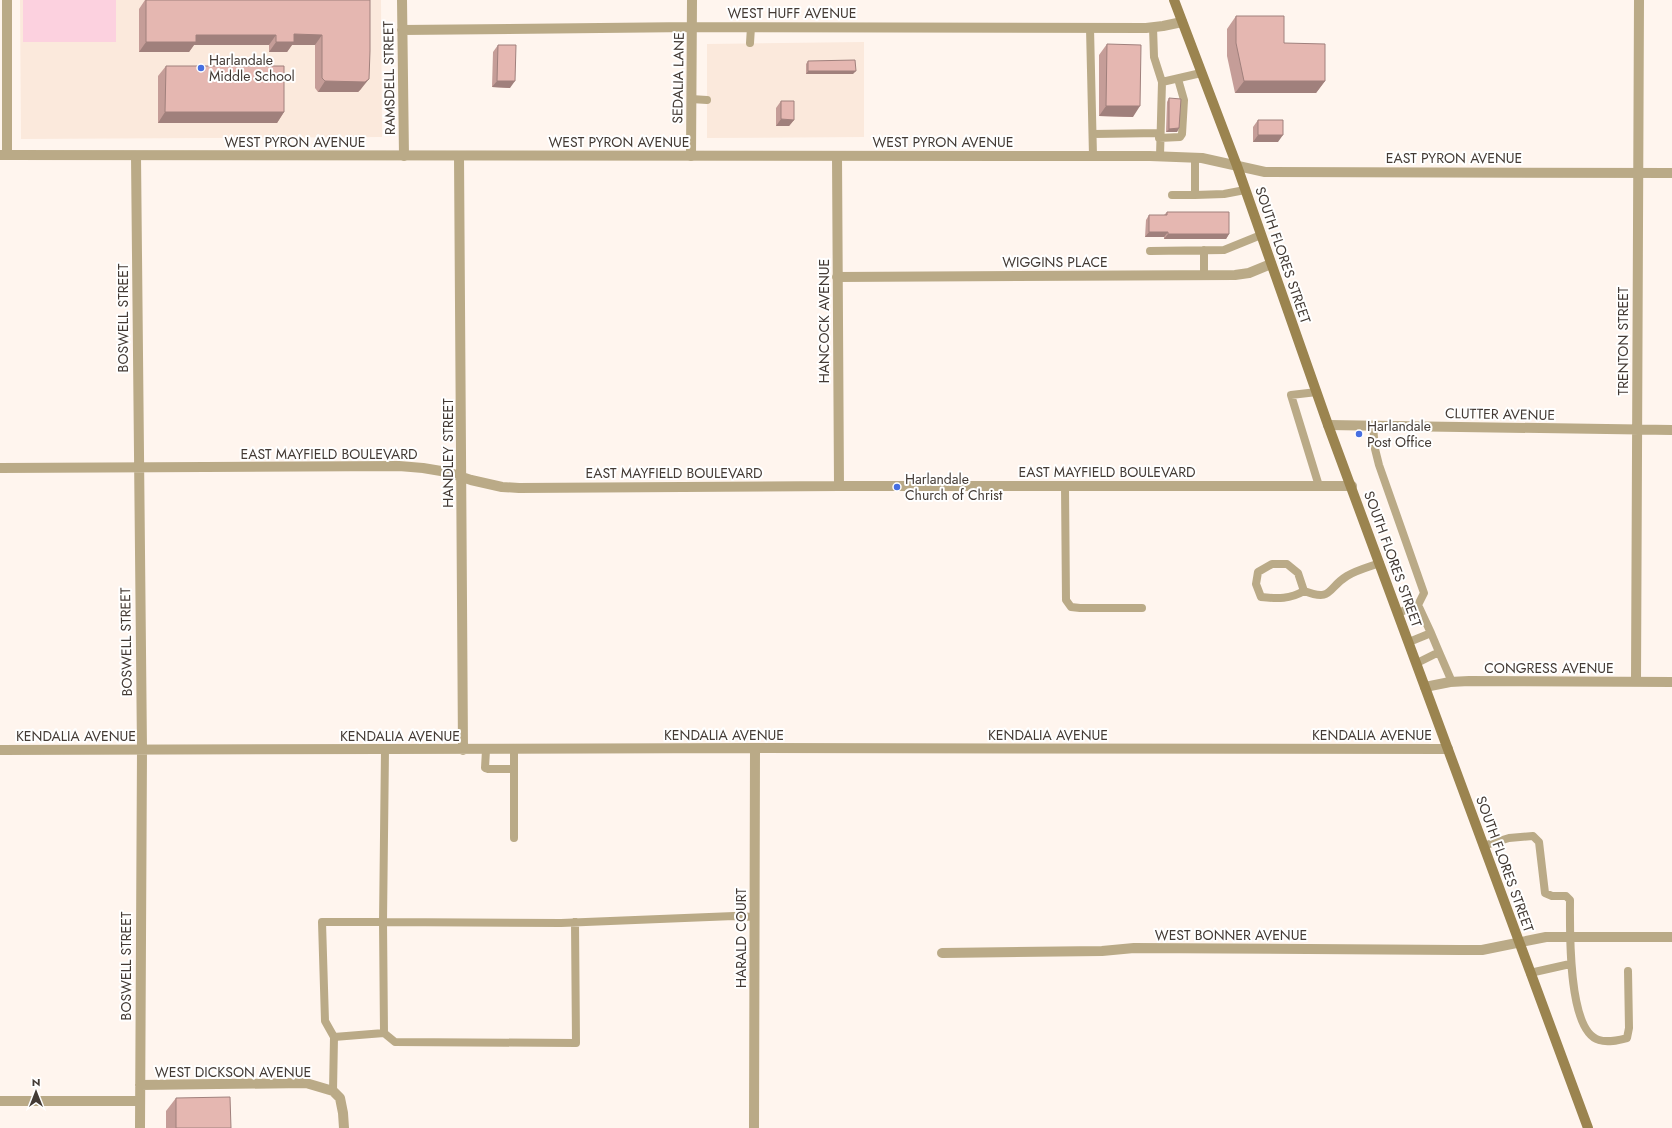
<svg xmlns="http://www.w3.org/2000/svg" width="1672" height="1128" font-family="Jost,sans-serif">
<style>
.built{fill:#fbe9dc}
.green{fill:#fcd1df}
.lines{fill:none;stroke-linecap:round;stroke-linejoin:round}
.service{stroke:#baaa87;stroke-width:8}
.minor{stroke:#baaa87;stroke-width:10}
.tertiary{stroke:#baaa87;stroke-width:10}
.secondary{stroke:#9b844f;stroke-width:10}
.wall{fill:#c59d98}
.shaded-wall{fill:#a0807c}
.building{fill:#e5b7b1;stroke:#a0807c}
.poi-dot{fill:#476fe1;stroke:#fff;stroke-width:1.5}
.labels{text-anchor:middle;stroke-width:4;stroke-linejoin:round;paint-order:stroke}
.street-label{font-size:14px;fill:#433a34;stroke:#fff}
.poi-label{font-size:14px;fill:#433a34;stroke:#fff;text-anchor:start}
</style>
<rect width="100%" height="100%" fill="#fff5ee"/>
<!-- built -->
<path class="built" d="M20 0H381L382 137 21 139Z
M864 42V137L707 138V44Z"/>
<!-- green -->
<path class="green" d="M23 0H116V42H23Z"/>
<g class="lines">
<!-- service -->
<path class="service" d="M1153 27 1154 57 1162 82 1160 156
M1090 28 1093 156
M750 43 751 27
M1162 82 1201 73
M691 99 707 100
M1093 134 1160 133
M1159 138 1180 137 1182 134 1184 100 1178 79
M1195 158V195L1224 194 1245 190
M1172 195H1195
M1204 250V276
M1150 251 1224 250 1261 235
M1317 392 1291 395 1319 486
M1373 426 1375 449 1379 465 1424 593 1418 605 1398 613
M1065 486 1066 600 1071 607 1080 608H1142
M1304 591C1290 599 1278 599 1261 597L1256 584 1258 572 1272 564H1287L1298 573 1304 591C1333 602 1327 588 1347 576 1357 570 1369 567 1380 563
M1409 642 1431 633 1418 605
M1439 652 1452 682
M1417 663 1439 652 1431 633
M385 750 383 922 561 923 734 916 755 917
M486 750 485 768 488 769H514
M514 750V838
M1483 846 1509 838 1533 836 1539 842 1545 893 1552 896H1566L1570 900C1570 927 1567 1031 1599 1040 1608 1043 1619 1040 1627 1038L1629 1028 1628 971
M1530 973 1570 964
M384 1033 395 1042 576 1043 575 922
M333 1091 334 1037 325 1021 322 922H383L384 1033 334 1037"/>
<!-- minor -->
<path class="minor" d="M7 0V155
M402 0 404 156
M402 30 692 27 1146 28 1163 26 1182 22
M136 156 142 750 140 1128
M459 156 463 750
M691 156 692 0
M837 156 839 486
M837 277 1235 275 1249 273 1271 264
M1328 425 1672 430
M0 468 399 466 423 468 447 472 471 480 502 487 519 488 839 486H1352
M1636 682 1639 0
M1425 687 1450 682 1469 681 1672 682
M0 750 755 748 1448 749
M942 953 1102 951 1134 948 1460 950H1482L1546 937H1672
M140 1085 306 1083 333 1091 340 1098 343 1113 344 1128
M0 1101H140
M754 1128 755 748"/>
<!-- tertiary -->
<path class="tertiary" d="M0 155 1150 156 1202 158 1265 172 1672 173"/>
<!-- secondary -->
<path class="secondary" d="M1174 0 1237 166 1328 425 1588 1128"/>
</g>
<!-- wall -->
<path class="wall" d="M145 0H370L361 89 358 92H318L315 88V45H292L287 52H269V45H194L189 52H139V9Z
M1236 16 1284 43 1325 81 1316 93H1235L1227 56V29Z
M1107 44 1133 117 1099 116V55Z
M498 45 510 88 492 87 493 52Z
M808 61 853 74H806V64Z
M166 66 284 112 277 123H158V76Z
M1169 98 1179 128 1177 132H1166L1167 102Z
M781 101 794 120 789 126H776V108Z
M1258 120 1278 142H1253V127Z
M1167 212 1229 234 1226 239H1164V237H1145L1146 220 1149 215H1164Z
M176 1098 231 1128H166V1111Z"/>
<!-- shaded-wall -->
<path class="shaded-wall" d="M294 34 322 35 315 45H292L287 52H269L276 42Z
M196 35H276L269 45H194L189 52H139L146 42Z
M808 71H856L853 74H806Z
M369 79 361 89 358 92H318L325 81Z
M497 81H515L510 88 492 87Z
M1244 81H1325L1316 93H1235Z
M1106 106H1140L1133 117 1099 116Z
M165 112H284L277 123H158Z
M781 119 794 120 789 126H776Z
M1179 128 1177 132H1166L1169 129Z
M1258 135H1283L1278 142H1253Z
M1149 232H1168L1164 237H1145Z
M1168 234H1229L1226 239H1164Z"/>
<!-- building -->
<path class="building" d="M146 0H370V51L369 79 365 82 325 81 322 78V35L294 34V42H276V35H196V42H146Z
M1236 16H1284V43L1325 44V81H1244L1236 43Z
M1107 44 1141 45 1140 106H1106Z
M498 45H516L515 81H497Z
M855 60 856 71H808V61Z
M166 66H284V112H165Z
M1169 98 1181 99 1179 128 1169 129Z
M781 101H794V120L781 119Z
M1258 120H1283V135H1258Z
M1167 212H1229V234H1168V232H1149V215H1167Z
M230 1097 231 1128H176V1098Z"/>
<!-- markers -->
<g class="poi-dot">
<circle cx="201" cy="68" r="4"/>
<circle cx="1359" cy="434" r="4"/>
<circle cx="897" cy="487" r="4"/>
</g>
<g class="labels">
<!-- street labels -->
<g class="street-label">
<text x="792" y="18">WEST HUFF AVENUE</text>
<text transform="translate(389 78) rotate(-91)" y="5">RAMSDELL STREET</text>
<text transform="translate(678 78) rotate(-89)" y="5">SEDALIA LANE</text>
<text x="295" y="147">WEST PYRON AVENUE</text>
<text x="619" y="147">WEST PYRON AVENUE</text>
<text x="943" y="147">WEST PYRON AVENUE</text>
<text x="1454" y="163">EAST PYRON AVENUE</text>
<text transform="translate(1283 255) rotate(71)" y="5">SOUTH FLORES STREET</text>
<text x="1055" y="267">WIGGINS PLACE</text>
<text transform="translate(123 318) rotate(-90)" y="5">BOSWELL STREET</text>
<text transform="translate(824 321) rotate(-90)" y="5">HANCOCK AVENUE</text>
<text transform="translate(1623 341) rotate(-90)" y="5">TRENTON STREET</text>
<text transform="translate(1500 414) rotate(1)" y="5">CLUTTER AVENUE</text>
<text transform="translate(448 453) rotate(-90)" y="5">HANDLEY STREET</text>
<text x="329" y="459">EAST MAYFIELD BOULEVARD</text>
<text x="1107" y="477">EAST MAYFIELD BOULEVARD</text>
<text x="674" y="478">EAST MAYFIELD BOULEVARD</text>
<text transform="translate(1393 559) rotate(70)" y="5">SOUTH FLORES STREET</text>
<text transform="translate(126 642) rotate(-91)" y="5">BOSWELL STREET</text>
<text x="1549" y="673">CONGRESS AVENUE</text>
<text x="724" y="740">KENDALIA AVENUE</text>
<text x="1048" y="740">KENDALIA AVENUE</text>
<text x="1372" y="740">KENDALIA AVENUE</text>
<text x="76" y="741">KENDALIA AVENUE</text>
<text x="400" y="741">KENDALIA AVENUE</text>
<text transform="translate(1505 864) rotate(70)" y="5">SOUTH FLORES STREET</text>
<text x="1231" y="940">WEST BONNER AVENUE</text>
<text transform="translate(741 938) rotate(-90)" y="5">HARALD COURT</text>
<text transform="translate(126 966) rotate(-90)" y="5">BOSWELL STREET</text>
<text x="233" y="1077">WEST DICKSON AVENUE</text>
</g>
<!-- poi labels -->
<g class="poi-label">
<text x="209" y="65">Harlandale<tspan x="209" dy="16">Middle School</tspan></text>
<text x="1367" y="431">Harlandale<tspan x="1367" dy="16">Post Office</tspan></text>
<text x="905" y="484">Harlandale<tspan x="905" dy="16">Church of Christ</tspan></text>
</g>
</g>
<!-- north arrow -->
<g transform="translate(36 1092)" stroke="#ffffff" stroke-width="3" paint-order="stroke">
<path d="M0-3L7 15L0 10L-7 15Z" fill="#433a34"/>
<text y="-6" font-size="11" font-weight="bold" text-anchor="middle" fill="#433a34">N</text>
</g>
</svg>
